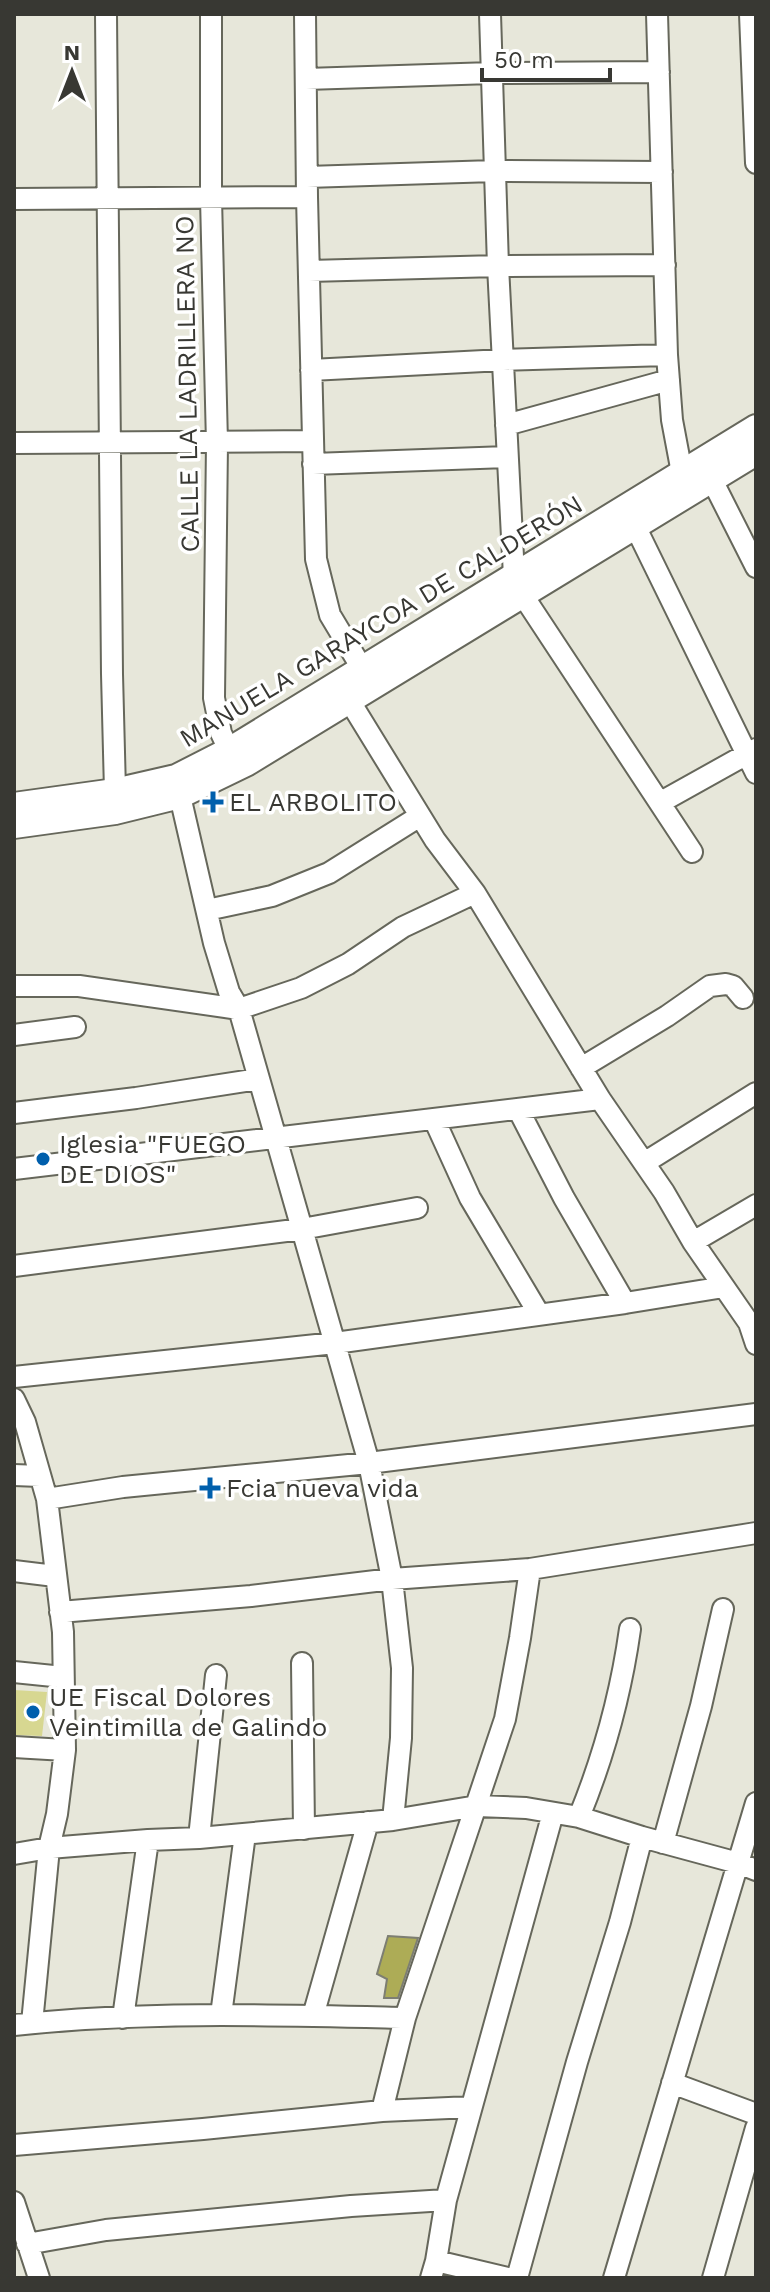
<svg xmlns="http://www.w3.org/2000/svg" width="770" height="2292" font-family="'Work Sans',sans-serif">
<style>
.green{fill:#d7d791}
.building{fill:#adac56;stroke:#7d7e72;stroke-width:2}
.lines{fill:none;stroke-linecap:round;stroke-linejoin:round}
.minor-casing{stroke:#66675b;stroke-width:24}
.tertiary-casing{stroke:#66675b;stroke-width:28}
.minor{stroke:#fff;stroke-width:20}
.tertiary{stroke:#fff;stroke-width:24}
.poi-dot{fill:#005fac;stroke:#fff;stroke-width:3}
.labels{text-anchor:middle;stroke-width:7;stroke-linejoin:round;paint-order:stroke}
.street-label{font-size:26px;fill:#383833;stroke:#fff}
.poi-label{font-size:26px;fill:#383833;stroke:#fff;text-anchor:start}
</style>
<rect width="100%" height="100%" fill="#e7e7da"/>
<!-- green -->
<path class="green" d="M14 1690 47 1692 42 1736 14 1735Z"/>
<!-- building -->
<path class="building" d="M388 1936 418 1938 398 1998H384L387 1979 377 1974Z"/>
<g class="lines">
<!-- minor casing -->
<g class="minor-casing">
<path id="minor" d="M106 14 112 674 115 791
M211 14V198L217 443 214 698 221 733 229 750
M305 14 307 197 316 559 330 615 363 670
M490 14 498 266 514 576
M657 14 667 355 672 420 682 473
M750 14 756 163
M306 79 492 73 659 72
M307 177 494 171 662 172
M14 199 307 197
M309 271 498 266 665 265
M311 370 503 360 667 355
M506 425 669 380
M14 443 313 441
M313 464 507 457
M712 480 756 567
M635 526 756 773
M522 594 692 852
M349 700 435 840 475 893 600 1099 664 1192 693 1242 749 1323 756 1344
M180 796 214 943 229 992 239 1009 369 1463 392 1579 402 1668 401 1738 393 1820
M661 802 756 749
M207 910 272 896 329 873 420 816
M14 986H79L239 1009 301 988 348 964 403 927 475 893
M14 1035 75 1027
M581 1068 667 1016 710 986 726 984 733 986 743 998
M518 1109 564 1198 625 1303
M14 1113 136 1098 259 1079
M434 1119 470 1198 539 1314
M644 1163 756 1093
M14 1169 600 1099
M693 1242 756 1205
M14 1266 302 1229 417 1208
M14 1377 335 1343 625 1303 724 1287
M14 1399 25 1422 47 1499 63 1632 65 1750 57 1814 49 1848 32 2023
M14 1475 40 1476
M47 1499 123 1487 369 1463 756 1414
M14 1571 55 1576
M60 1612 251 1596 392 1579 530 1569 756 1533
M302 1663 304 1829
M14 1672 63 1677
M14 1747 65 1750
M579 1817C604 1756 621 1693 630 1629
M199 1838 216 1675
M663 1843 701 1706 723 1609
M14 1854 49 1848 148 1840 199 1838 393 1820 477 1806 526 1808 579 1817 642 1837 738 1863 756 1870
M221 2015 245 1834
M313 2016 368 1822
M123 2018 148 1840
M14 2025C143 2011 275 2015 405 2018
M672 2083 756 2114
M382 2111 405 2018 505 1719 520 1638 530 1569
M14 2145 203 2129 382 2111 471 2107
M14 2202 39 2278
M27 2244 106 2230 351 2206 446 2200
M436 2261 508 2278
M431 2278 436 2261 446 2200 553 1813
M517 2278 577 2062 620 1922 642 1837
M614 2278 756 1803
M713 2278 756 2128"/>
</g>
<!-- tertiary casing -->
<g class="tertiary-casing">
<path id="tertiary" d="M14 805 115 791 176 777 229 750 756 427
M14 826 115 812 180 796 246 764 756 453"/>
</g>
<!-- minor -->
<use href="#minor" class="minor"/>
<!-- tertiary -->
<use href="#tertiary" class="tertiary"/>
</g>
<!-- markers -->
<g class="poi-dot">
<path d="M209 790h8v8h8v8h-8v8h-8v-8h-8v-8h8z"/>
<circle cx="43" cy="1159" r="8"/>
<path d="M206 1476h8v8h8v8h-8v8h-8v-8h-8v-8h8z"/>
<circle cx="33" cy="1712" r="8"/>
</g>
<g class="labels">
<!-- street labels -->
<g class="street-label">
<text transform="translate(187 384) rotate(-91)" y="9">CALLE LA LADRILLERA NO</text>
<text transform="translate(381 621) rotate(-31)" y="9">MANUELA GARAYCOA DE CALDERÓN</text>
</g>
<!-- poi labels -->
<g class="poi-label">
<text x="229" y="811">EL ARBOLITO</text>
<text x="59" y="1153">Iglesia "FUEGO<tspan x="59" dy="30">DE DIOS"</tspan></text>
<text x="226" y="1497">Fcia nueva vida</text>
<text x="49" y="1706">UE Fiscal Dolores<tspan x="49" dy="30">Veintimilla de Galindo</tspan></text>
</g>
</g>
<!-- border -->
<rect width="770" height="2292" fill="none" stroke="#383833" stroke-width="32"/>
<!-- north arrow -->
<g transform="translate(72 72)" stroke="#ffffff" stroke-width="6" paint-order="stroke">
<path d="M0-6L14 30L0 20L-14 30Z" fill="#383833"/>
<text y="-12" font-size="22" font-weight="bold" text-anchor="middle" fill="#383833">N</text>
</g>
<!-- scale -->
<path d="M482 68v12h128v-12" fill="none" stroke="#383833" stroke-width="4"/>
<text x="494" y="68" font-size="24" fill="#383833" stroke="#ffffff" stroke-width="6" paint-order="stroke">50 m</text>
</svg>
